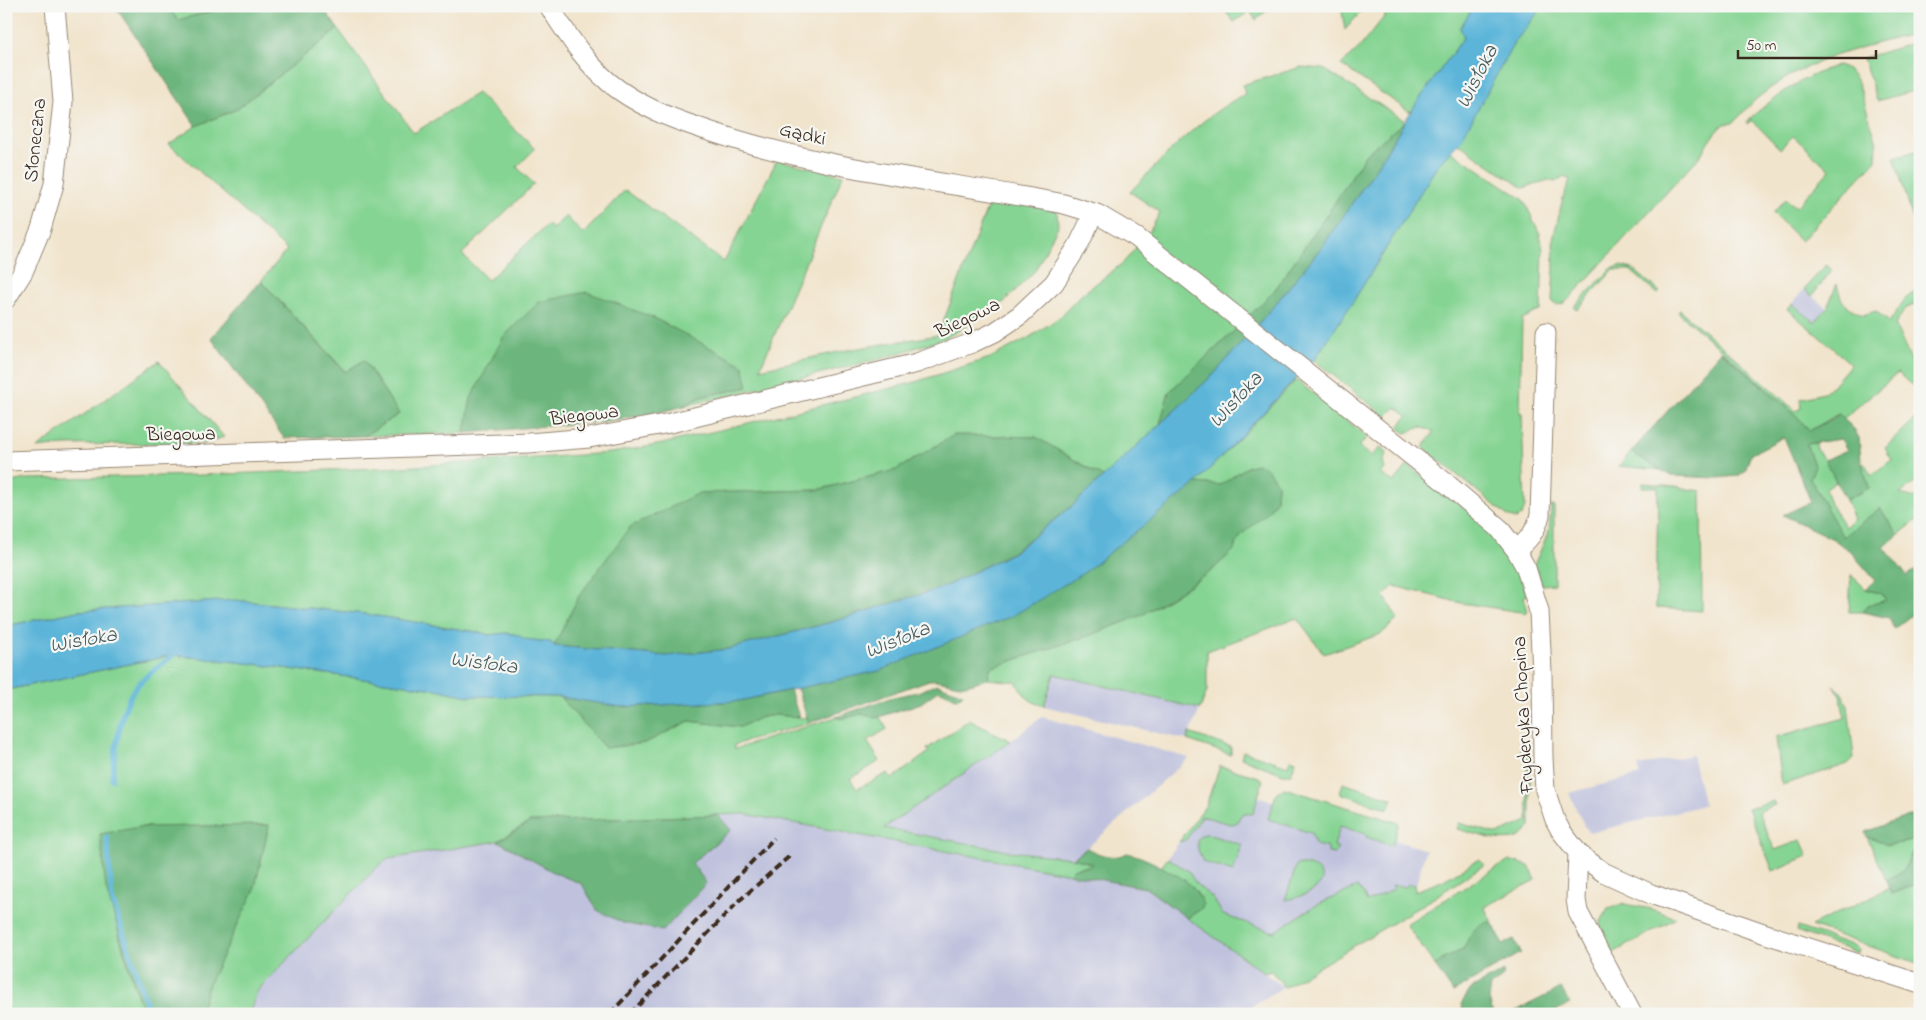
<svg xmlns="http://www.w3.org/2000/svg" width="1926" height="1020" font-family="'Indie Flower',sans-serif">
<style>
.industrial{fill:#c0c2dd}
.green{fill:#85d493;stroke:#607f58}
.forest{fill:#6cb67d;stroke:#54704e}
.water{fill:#5bb5d9;stroke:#4b707c}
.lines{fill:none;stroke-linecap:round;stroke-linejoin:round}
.stream{stroke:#5bb5d9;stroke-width:5.5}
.street-casing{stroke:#968775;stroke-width:21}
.street{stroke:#fff;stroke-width:19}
.rail{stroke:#3b2a1e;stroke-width:4;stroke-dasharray:8 4;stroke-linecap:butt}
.labels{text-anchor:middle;stroke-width:4.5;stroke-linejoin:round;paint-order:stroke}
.street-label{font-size:20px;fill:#3b2a1e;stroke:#f6f6f2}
.water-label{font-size:21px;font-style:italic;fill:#465b5f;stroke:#f6f6f2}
</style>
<rect width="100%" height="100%" fill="#f6f6f2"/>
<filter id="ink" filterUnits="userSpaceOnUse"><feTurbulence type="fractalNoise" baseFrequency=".02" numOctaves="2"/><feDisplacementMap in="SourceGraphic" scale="10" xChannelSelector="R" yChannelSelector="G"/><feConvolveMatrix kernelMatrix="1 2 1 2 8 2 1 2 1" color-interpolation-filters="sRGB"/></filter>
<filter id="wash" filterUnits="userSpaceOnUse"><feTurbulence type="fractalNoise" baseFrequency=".0096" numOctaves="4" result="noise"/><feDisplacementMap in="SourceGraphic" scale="20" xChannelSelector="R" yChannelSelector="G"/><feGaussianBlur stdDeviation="1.12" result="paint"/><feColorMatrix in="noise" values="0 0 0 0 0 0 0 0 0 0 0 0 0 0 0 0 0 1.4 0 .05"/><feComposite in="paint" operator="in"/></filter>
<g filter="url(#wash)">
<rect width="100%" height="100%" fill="#f1e4cc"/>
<!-- industrial -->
<path class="industrial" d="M1804 289 1827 308 1815 322 1792 304Z
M1054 674 1200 709 1187 740 1044 706Z
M1042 717 1189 758 1087 848 1072 859 1008 851 883 828 1011 741Z
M1692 755 1704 805 1589 833 1579 815 1569 793 1640 775 1638 766Z
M1213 782 1426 850 1409 910 1239 1014H249L258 990 377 867 388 859 530 822 744 814 1146 888 1282 986 1280 981 1270 970 1201 909 1161 867 1206 805Z"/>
<!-- green -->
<path class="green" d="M167 6H233L178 20Z
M1221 6H1272L1256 20 1250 11 1234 22Z
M1341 6H1366L1345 30Z
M1393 6H1474L1460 28 1464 37 1410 112 1341 65 1359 48Z
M1543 6H1920V32C1864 47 1807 58 1760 96 1751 103 1742 114 1733 123 1733 123 1726 124 1725 124 1717 127 1705 147 1701 155L1570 298C1565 303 1561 306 1554 304L1552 301 1554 268 1553 239 1563 198 1570 180 1564 176 1555 182 1548 180 1523 188 1458 143 1514 43Z
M338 29 414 133 477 93 535 149 517 167 534 184 462 254 488 280 548 224 552 229 566 216 583 234 625 190 724 262 777 160 843 175 760 369 847 350 938 335 991 198 1057 211 1058 226 1035 271 1003 303 946 338 884 358 681 407 701 397 748 387 471 398 465 433 364 436 399 414 364 360 346 372 261 281 287 250 169 144 196 126 237 109Z
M1920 41V89L1877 101 1863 58Z
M1838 65 1848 69 1858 82 1877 143 1876 160 1801 241 1773 213 1786 199 1796 207 1830 170 1793 136 1780 149 1752 120 1747 124V121C1775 96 1802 77 1838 65Z
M1301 67 1324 69 1405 121 1366 154 1330 210 1274 291 1231 334 1169 392 1160 424 1103 477 1036 437 954 435 896 470 817 490 699 493 579 596 554 646 551 642 524 639 519 635 506 633 488 635 483 633 365 614 235 600 78 611 6 626V483L27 479 201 475 402 467 610 453 662 444 912 383 990 358 1030 337 1060 317 1081 295 1123 263 1150 231 1160 212 1130 192C1165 156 1199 118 1245 94L1242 85Z
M1920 150V217L1913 219 1894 157Z
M1451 151 1523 199 1540 234 1543 250 1541 310 1522 319 1520 413H1522L1525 507 1522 515 1516 519 1509 517 1423 447 1434 432 1421 427 1406 433 1398 428 1407 416 1396 407 1386 417 1314 360 1354 300 1437 166Z
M1826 265 1832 270 1812 296 1804 289Z
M1620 266 1633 269 1660 292 1658 294 1630 270H1613L1577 310 1574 307 1611 269Z
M1837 284C1842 305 1844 305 1863 315L1876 311 1889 322 1905 299 1920 288V302L1905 309 1895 325 1920 379V390L1909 383 1898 373 1843 419 1838 414 1809 431 1797 416 1678 312 1680 310 1796 411 1801 408 1800 399 1823 393 1832 386 1851 364 1787 309 1792 304 1815 322 1827 308Z
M159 361 224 437 206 443 64 445 37 448Z
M1296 380 1368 437 1359 446 1371 456 1381 447 1387 452 1383 462 1385 469 1381 474 1394 482 1408 465C1444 493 1486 519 1511 559 1518 570 1522 583 1527 595L1524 597 1527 613 1461 603 1394 586 1384 596 1398 619 1381 634 1324 654 1297 618 1207 651V691L1200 709 1054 674 1044 706C1027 701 1025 696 1016 682L988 679 990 668 1091 635 1142 615 1170 598 1210 572 1233 551 1240 535 1268 512 1276 500 1277 483 1248 466 1221 485 1196 483Z
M1920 414V479L1900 494 1920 499V518L1898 535 1880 508 1843 538 1809 478 1806 444 1816 443C1816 451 1821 456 1826 461 1830 467 1833 475 1836 481L1825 489 1830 504 1845 527 1854 519 1846 500 1869 488 1862 463 1864 462 1871 475 1892 460 1885 448Z
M1631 452 1661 470 1619 466Z
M1643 483 1676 486 1687 489 1701 491 1702 611 1656 608 1658 487H1642Z
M1551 506H1554V584L1542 585 1534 565 1549 531Z
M1851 575 1866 589 1881 594 1886 600 1867 606 1862 612H1849Z
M173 655 254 664 436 689 468 696 560 697 605 748 645 743 689 721 740 727 762 717 776 715 799 717 800 718 807 717 809 723 734 745 735 749 836 717C844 720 851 716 859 714 866 713 872 718 879 716L887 729 867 741 880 761 850 779 857 789 888 773 892 779 929 752 927 749 969 720 1011 741 884 828 1008 851 1073 858 1094 864C1084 869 1076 864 1070 874L744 814 530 822 498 841 388 859 377 867 258 990 249 1014H200L209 983 254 891 269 825 140 827 100 835 119 936 143 1014H6V690Z
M1833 686 1842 693 1848 706 1854 758 1848 764 1782 785 1776 737 1845 718 1840 695Z
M1189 733 1231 747V755L1187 740Z
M1521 749 1530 754V826C1518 852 1478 834 1457 829L1459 823 1497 834 1528 821 1527 759 1525 753 1521 752Z
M1243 751 1288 766 1290 759 1296 761 1291 774H1283L1241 758Z
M1220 766 1259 777 1263 780 1253 814 1244 813 1240 816 1237 823 1230 824 1202 816 1186 840 1179 842 1206 805Z
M1343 783 1393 799 1388 809 1340 793Z
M1284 788 1399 823 1392 846 1366 837V834L1340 826 1334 846 1338 847 1335 854 1328 853V848L1316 845 1311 833 1268 819 1276 794Z
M1773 801 1775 805 1758 812 1775 850 1801 840 1808 856 1773 871 1748 808Z
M1207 834 1242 845 1233 872 1203 862 1198 850 1197 840 1201 835Z
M1867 837 1888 845 1918 840 1904 870 1887 880Z
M1168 858 1188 871 1197 885 1213 898 1223 915 1274 932 1315 906 1357 887 1363 893 1367 902 1394 889 1392 885 1405 887 1409 884 1415 885V891L1442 881 1479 859 1484 865 1429 901 1285 987 1283 986 1280 981 1271 971 1265 973 1187 918 1201 909 1203 905 1161 867Z
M1509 860 1529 866 1536 880 1484 907 1492 922C1476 923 1469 937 1463 950L1445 958 1435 966 1406 924Z
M1297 864C1309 866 1321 866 1322 881 1316 893 1297 898 1285 900Z
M1920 883V964L1811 926 1889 888 1892 894Z
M1624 904 1652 909 1676 918 1613 953 1602 931 1600 923 1608 909Z
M1797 927 1855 946 1859 950 1858 953 1796 931Z"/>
<!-- forest -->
<path class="forest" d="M115 6H167L178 20 233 6H322L338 29 237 109 196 126Z
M1405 121 1373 173 1321 248 1272 308 1215 373 1160 424 1169 392 1231 334 1274 291 1330 210 1366 154Z
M261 281 345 372 364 360 399 414 364 436 284 438 211 338Z
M587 292 654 318 743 365 748 387 701 397 681 407 646 415 605 421 465 433 471 398 504 336 539 302Z
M1721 351 1797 416 1809 431 1832 419 1839 414 1853 428 1859 438 1861 460 1869 488 1846 500 1825 460 1847 450 1841 439 1806 444 1815 467 1810 478 1843 537 1880 508 1898 535 1884 547 1907 576 1920 567V608L1894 629 1889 618 1862 612 1867 606 1886 600 1881 594 1866 589 1875 580 1850 551 1833 539 1783 515 1811 502 1784 437 1751 454 1745 471 1738 476 1718 478 1671 476 1631 452Z
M954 435 1036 437 1103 477 1072 506 1013 552 944 587 832 622 729 649 666 656 554 646 579 596 630 527 699 493 817 490 896 470Z
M1258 464 1267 468 1277 483 1276 500 1268 512 1241 535 1233 551 1210 572 1142 615 1091 635 990 668 988 679C980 680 968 686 961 685 950 684 940 679 929 680L809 723 797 688 879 671 1085 572 1196 483 1221 485 1248 466Z
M937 684 963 694 958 699 939 690 921 703 876 718 861 714 841 719 836 717 893 697 918 692Z
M790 690 799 717 776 715 762 717 740 727 689 721 645 743 605 748 560 697 622 707 739 701Z
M1920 812V883L1891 894 1887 880 1904 870 1918 840 1888 845 1867 837 1865 832Z
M718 815 731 830 692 863 706 883 663 931 623 923 597 910 582 884 555 873 498 841 530 822Z
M269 825 254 891 209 983 200 1014H143L106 889 100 834 140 827Z
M1087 848C1099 855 1115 860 1127 853 1140 856 1148 860 1160 866 1181 878 1193 881 1203 905L1201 909 1187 918 1146 888 1070 874 1073 869C1081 866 1086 868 1093 864L1073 858Z
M1485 922H1492L1503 944 1514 939 1521 953 1453 992 1435 966 1445 958 1463 950C1468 939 1473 927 1485 922Z
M1504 971 1503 977 1491 986 1489 999 1493 1014H1463L1461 1004 1471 989Z
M1561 988 1570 1004 1549 1014H1510Z"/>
<!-- water -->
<path class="water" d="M1474 6H1543L1514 43 1461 140 1437 166 1354 300 1314 360 1192 487 1085 572 1014 615 879 671 739 701 622 707 560 697 468 696 436 689 254 664 173 655 6 690V626L78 611 235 600 365 614 483 633 488 635 506 633 519 635 524 639 551 642 554 646 666 656 729 649 832 622 944 587 1014 552 1072 506 1215 373 1272 308 1321 248 1373 173 1415 105 1464 37 1460 28Z"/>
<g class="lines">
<!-- stream -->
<path class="stream" d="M112 779C115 753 119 709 136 687 145 676 165 662 177 652
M107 837 112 899 150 1014"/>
</g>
</g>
<g filter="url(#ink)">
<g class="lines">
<!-- street casing -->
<g class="street-casing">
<path id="street" d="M549 6C568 36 590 70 619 90 649 111 681 122 715 133 827 170 949 182 1064 204L1097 214 1136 237 1446 483 1499 528 1516 550 1526 568 1539 611 1542 672 1543 758 1545 790 1555 820 1561 831 1579 854 1603 872 1651 894 1766 934 1920 984
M6 299 23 272 41 229 54 184 63 102 55 6
M6 461 529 443 589 438 670 423 917 363 972 343 995 332 1020 315 1054 283 1078 246 1094 213
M1516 550C1529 540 1536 531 1540 515L1546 332
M1578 853 1576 899 1578 912 1632 1014"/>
</g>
<!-- street -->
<use href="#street" class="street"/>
<!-- rail -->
<path class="rail" d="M610 1014 774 838
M630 1014 740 900 792 854"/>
</g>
</g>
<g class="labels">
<!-- street labels -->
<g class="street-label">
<text transform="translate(803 133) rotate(13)" y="7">Gądki</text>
<text transform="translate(34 140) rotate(-84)" y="7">Słoneczna</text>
<text transform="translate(967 317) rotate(-26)" y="7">Biegowa</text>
<text transform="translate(584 414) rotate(-7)" y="7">Biegowa</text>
<text transform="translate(181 433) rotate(-1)" y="7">Biegowa</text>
<text transform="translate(1522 715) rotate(-93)" y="7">Fryderyka Chopina</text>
</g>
<!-- water labels -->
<g class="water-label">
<text transform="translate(1476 76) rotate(-63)" y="7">Wisłoka</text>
<text transform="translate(1235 399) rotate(-47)" y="7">Wisłoka</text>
<text transform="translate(83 639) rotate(-10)" y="7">Wisłoka</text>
<text transform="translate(897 639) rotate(-22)" y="7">Wisłoka</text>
<text transform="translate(484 662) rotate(7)" y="7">Wisłoka</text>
</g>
</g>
<!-- margin -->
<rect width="1926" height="1020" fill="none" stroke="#f6f6f2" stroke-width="25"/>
<!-- scale -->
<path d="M1738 50v8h138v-8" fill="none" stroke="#3b2a1e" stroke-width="2.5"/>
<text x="1746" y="50" font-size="15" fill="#3b2a1e" stroke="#f6f6f2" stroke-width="4" paint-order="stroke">50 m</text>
</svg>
